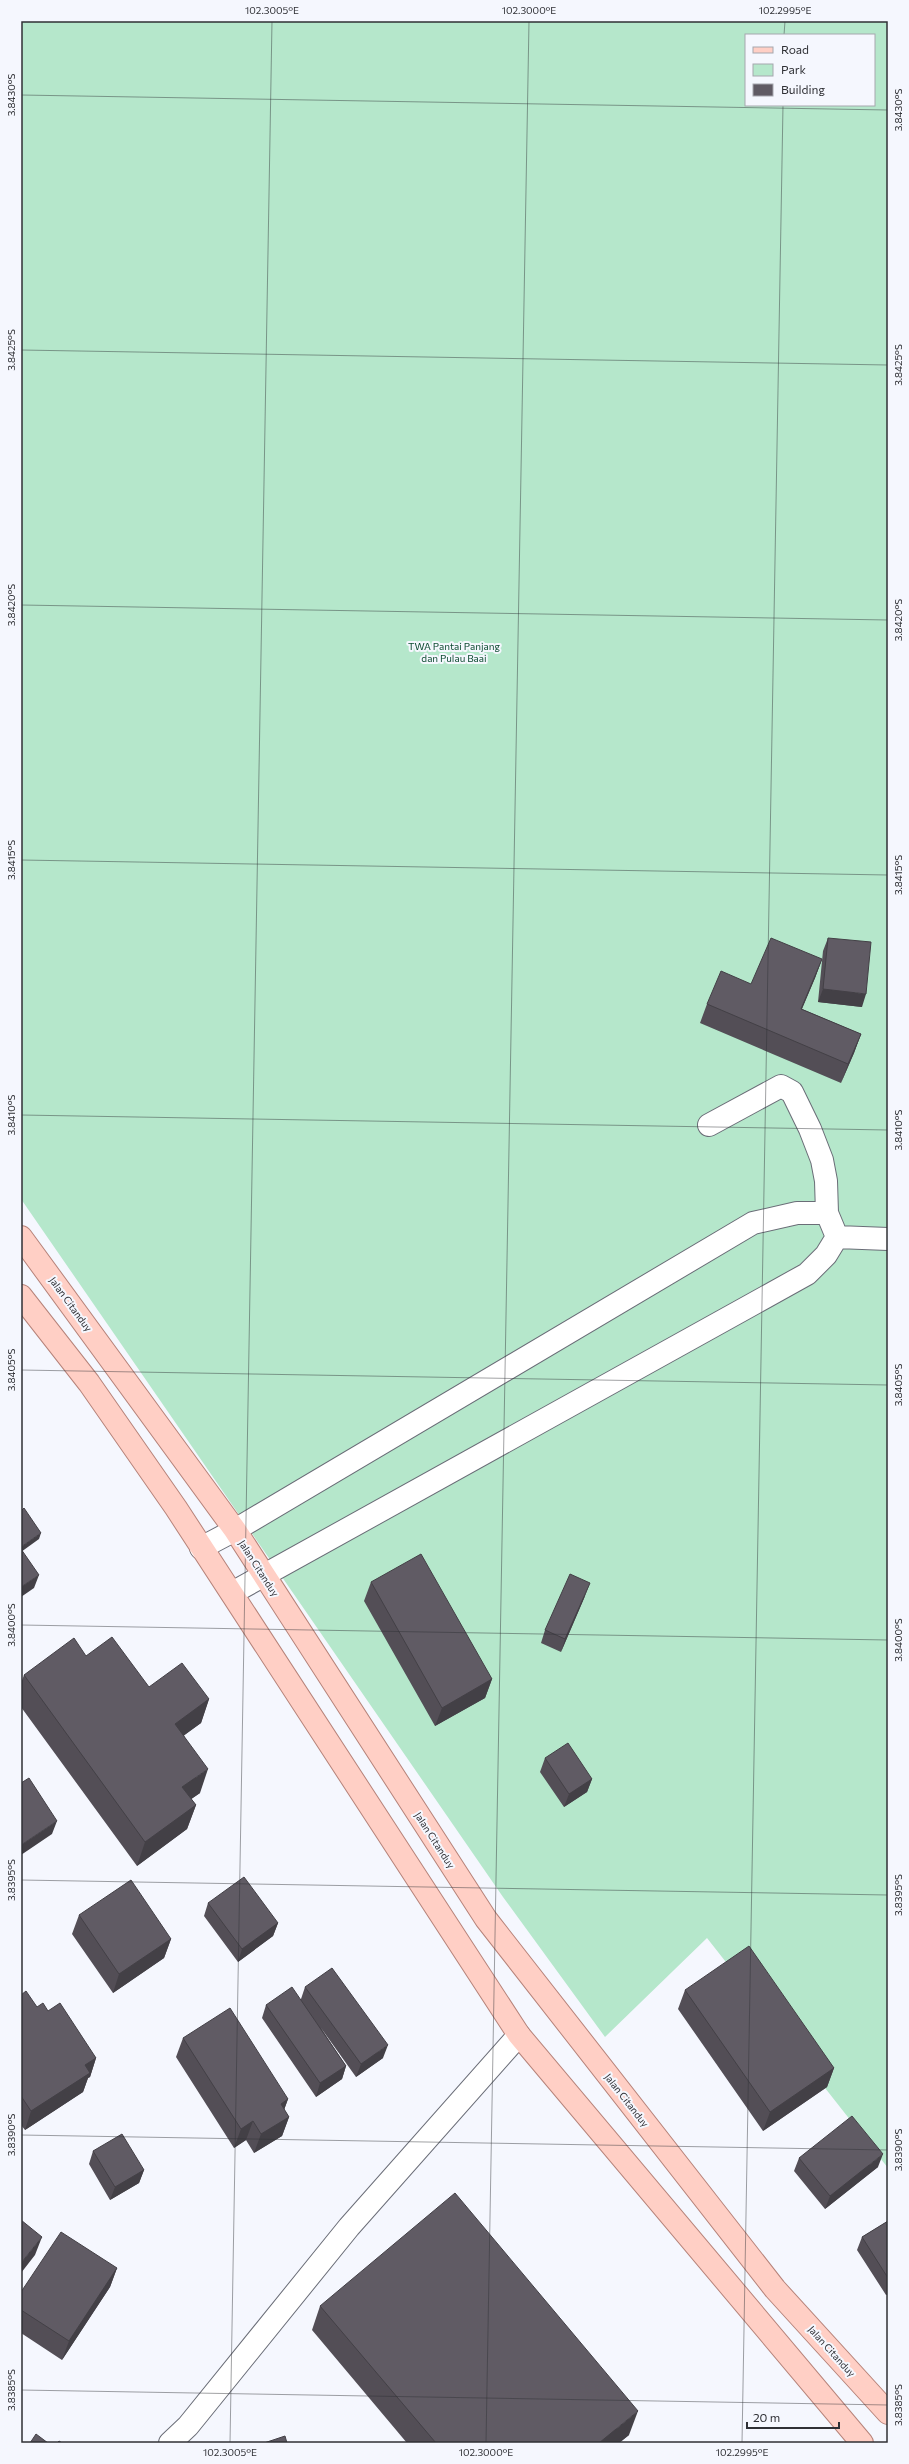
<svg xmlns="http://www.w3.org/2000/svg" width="909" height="2464" font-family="Commissioner,sans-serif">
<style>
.green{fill:#b5e7cb;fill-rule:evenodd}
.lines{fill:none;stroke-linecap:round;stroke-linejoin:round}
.street-casing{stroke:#6a6d77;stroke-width:24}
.primary-casing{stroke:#b6837a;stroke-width:24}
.street{stroke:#fff;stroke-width:22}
.primary{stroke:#ffcfc5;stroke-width:22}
.wall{fill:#534e56}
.shaded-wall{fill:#434046}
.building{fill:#605b64;stroke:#434046}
.ticks{fill:none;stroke:#2f3035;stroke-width:1;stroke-opacity:0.45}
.labels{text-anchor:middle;stroke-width:4;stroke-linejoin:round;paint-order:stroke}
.park-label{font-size:10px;fill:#0d4b31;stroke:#f5f7fe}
.street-label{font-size:10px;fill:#2f3035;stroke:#f5f7fe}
.neatline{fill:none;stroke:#2f3035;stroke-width:1.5}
.ticks-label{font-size:10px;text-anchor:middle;fill:#2f3035}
</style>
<rect width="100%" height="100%" fill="#f5f7fe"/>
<!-- green -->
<path class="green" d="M21 21H888V2168L707 1938 605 2037 503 1897 21 1199ZM746 35H874V105H746Z"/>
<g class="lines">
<!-- street casing -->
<g class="street-casing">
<path id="street" d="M709 1125 781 1086 792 1092 810 1129 822 1160 826 1181 827 1213
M837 1237 888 1239
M201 1548 235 1530 753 1223 797 1213H827L837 1237 826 1255 807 1274 232 1593
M170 2443 188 2426 349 2227 519 2035"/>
</g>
<!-- primary casing -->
<g class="primary-casing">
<path id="primary" d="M21 1237 235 1530 486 1919 775 2289 888 2413
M21 1296 89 1383 176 1508 519 2035 862 2443"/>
</g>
<!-- street -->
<use href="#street" class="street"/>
<!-- primary -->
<use href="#primary" class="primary"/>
</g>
<!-- wall -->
<path class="wall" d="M828 938 862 1007 818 1002 823 951Z
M822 959 815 978 802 1009 861 1034 854 1053 841 1083 700 1023 707 1004Z
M371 1582 492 1679 485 1698 435 1726 364 1601Z
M585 1596 561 1652 541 1643 545 1630Z
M24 1675 149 1687 209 1699 201 1723 184 1735 200 1793 191 1799 196 1805 187 1829 137 1866 21 1707V1683Z
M545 1758 592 1779 587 1792 564 1807 540 1772Z
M208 1903 278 1923 273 1936 238 1962 204 1916Z
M79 1915 171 1939 164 1958 113 1993 72 1934Z
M305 1987 383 2058 356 2077 321 2028 346 2066 342 2079 316 2097 262 2018 266 2005 301 1999Z
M685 1990 834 2068 827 2087 763 2131 678 2009Z
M21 1995 37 2007 48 2011 96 2058 90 2077 88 2078 83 2092 25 2130 21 2125Z
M183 2038 288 2099 284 2110 289 2117 282 2136 254 2153 246 2140 234 2148 176 2057Z
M93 2151 144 2170 139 2183 110 2200 89 2164Z
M799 2158 878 2167 825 2209 794 2171Z
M888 2221V2294L886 2295 857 2250 862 2237Z
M117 2268 110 2287 62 2360 21 2333V2292Z
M320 2306 629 2435 619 2443H407L312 2330Z"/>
<!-- shaded-wall -->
<path class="shaded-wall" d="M822 959 815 978 794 1027 801 1009Z
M823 989 866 994 862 1007 818 1002Z
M861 1034 854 1053 841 1083 848 1064Z
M41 1533 39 1539 21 1552V1547Z
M39 1575 34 1588 21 1597V1587Z
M590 1583 585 1596 561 1652 565 1639Z
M492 1679 485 1698 435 1726 442 1708Z
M209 1699 201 1723 167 1748 175 1724Z
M208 1769 200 1793 174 1811 182 1787Z
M592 1779 587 1792 564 1807 569 1794Z
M196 1805 187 1829 137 1866 145 1842Z
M57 1821 52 1834 21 1855V1845Z
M278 1923 273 1936 238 1962 242 1949Z
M171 1939 164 1958 113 1993 119 1974Z
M388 2045 383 2058 356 2077 361 2064Z
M96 2058 90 2077 88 2078 83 2092 25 2130 31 2111 85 2065Z
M346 2066 342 2079 316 2097 320 2083Z
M834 2068 827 2087 763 2131 770 2112Z
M288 2099 281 2118V2104Z
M289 2117 282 2136 254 2153 261 2134Z
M253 2121 246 2140 234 2148 241 2129Z
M883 2154 878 2167 825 2209 830 2196Z
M144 2170 139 2183 110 2200 115 2187Z
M42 2237 35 2255 21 2273V2263Z
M117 2268 110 2287 62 2360 69 2341Z
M888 2289V2294L886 2295Z
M638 2411 629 2435 619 2443H599Z"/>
<!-- building -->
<path class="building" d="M771 938 822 959 801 1009 861 1034 848 1064 707 1004 721 971 751 984Z
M828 938 871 942 866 994 823 989Z
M24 1508 41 1533 21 1547V1511Z
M21 1549 39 1575 21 1587Z
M421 1554 492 1679 442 1708 371 1582Z
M570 1574 590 1583 565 1639 545 1630Z
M112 1637 149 1687 182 1663 209 1699 175 1724 208 1769 182 1787 196 1805 145 1842 24 1675 74 1638 86 1656Z
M568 1743 592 1779 569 1794 545 1758Z
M29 1778 57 1821 21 1845V1783Z
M244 1877 278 1923 242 1949 208 1903Z
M131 1880 171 1939 119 1974 79 1915Z
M749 1946 834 2068 770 2112 685 1990Z
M332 1968 388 2045 361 2064 305 1987Z
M292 1987 346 2066 320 2083 266 2005Z
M26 1991 37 2007 43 2003 48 2011 60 2003 96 2058 85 2065 90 2073 31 2111 21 2096V1995Z
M230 2008 288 2099 281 2104 289 2117 261 2134 253 2121 241 2129 183 2038Z
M852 2116 883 2154 830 2196 799 2158Z
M122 2134 144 2170 115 2187 93 2151Z
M455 2193 638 2411 599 2443H436L320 2306Z
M21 2220 42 2237 21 2263Z
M888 2221V2278L862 2237Z
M61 2232 117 2268 69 2341 21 2310V2292Z
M36 2434 48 2443H30Z
M285 2436 287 2443H264Z
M59 2441 62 2443H57Z"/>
<!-- ticks -->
<path class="ticks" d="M784 35 785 21M21 95 888 110M21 350 888 365M21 605 888 620M21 860 888 875M21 1115 888 1130M21 1370 888 1385M21 1625 888 1640M21 1880 888 1895M21 2135 888 2150M21 2390 888 2405M230 2443 272 21M486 2443 529 21M742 2443 783 105"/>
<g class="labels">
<!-- park labels -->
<g class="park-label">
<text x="454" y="650">TWA Pantai Panjang<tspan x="454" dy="12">dan Pulau Baai</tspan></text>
</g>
<!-- street labels -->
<g class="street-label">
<text transform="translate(71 1304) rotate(54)" y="4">Jalan Citanduy</text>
<text transform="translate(259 1568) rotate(57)" y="4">Jalan Citanduy</text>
<text transform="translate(435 1840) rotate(57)" y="4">Jalan Citanduy</text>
<text transform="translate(627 2100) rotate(52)" y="4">Jalan Citanduy</text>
<text transform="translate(832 2351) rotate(48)" y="4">Jalan Citanduy</text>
</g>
</g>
<!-- border -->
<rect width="909" height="2464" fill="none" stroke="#f5f7fe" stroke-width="44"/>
<!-- legend -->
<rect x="745" y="34" width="130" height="72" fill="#f5f7fe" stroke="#a6a7ae"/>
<rect x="753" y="47" width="20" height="6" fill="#ffcfc5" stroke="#a6a7ae"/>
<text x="781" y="54" font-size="12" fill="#2f3035">Road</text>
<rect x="753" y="64" width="20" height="12" fill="#b5e7cb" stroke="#a6a7ae"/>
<text x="781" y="74" font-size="12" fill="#2f3035">Park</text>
<rect x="753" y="84" width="20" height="12" fill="#605b64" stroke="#a6a7ae"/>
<text x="781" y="94" font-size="12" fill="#2f3035">Building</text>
<!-- scale -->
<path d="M747 2422v6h92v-6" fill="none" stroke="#2f3035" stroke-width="2"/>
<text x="753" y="2422" font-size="12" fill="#2f3035" stroke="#f5f7fe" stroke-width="3" paint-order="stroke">20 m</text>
<rect x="22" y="22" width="865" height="2420" class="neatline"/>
<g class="ticks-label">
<text x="272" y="14">102.3005°E</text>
<text x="529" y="14">102.3000°E</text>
<text x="785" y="14">102.2995°E</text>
<text transform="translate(11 95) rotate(-90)" y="4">3.8430°S</text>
<text transform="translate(898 110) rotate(-90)" y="4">3.8430°S</text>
<text transform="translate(11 350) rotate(-90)" y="4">3.8425°S</text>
<text transform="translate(898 365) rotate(-90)" y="4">3.8425°S</text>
<text transform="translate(11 605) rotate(-90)" y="4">3.8420°S</text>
<text transform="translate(898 620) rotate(-90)" y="4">3.8420°S</text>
<text transform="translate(11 860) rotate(-90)" y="4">3.8415°S</text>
<text transform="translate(898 875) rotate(-90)" y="4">3.8415°S</text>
<text transform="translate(11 1115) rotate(-90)" y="4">3.8410°S</text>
<text transform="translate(898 1130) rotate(-90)" y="4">3.8410°S</text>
<text transform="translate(11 1370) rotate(-90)" y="4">3.8405°S</text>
<text transform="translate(898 1385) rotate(-90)" y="4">3.8405°S</text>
<text transform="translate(11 1625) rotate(-90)" y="4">3.8400°S</text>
<text transform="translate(898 1640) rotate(-90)" y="4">3.8400°S</text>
<text transform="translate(11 1880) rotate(-90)" y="4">3.8395°S</text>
<text transform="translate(898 1895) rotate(-90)" y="4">3.8395°S</text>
<text transform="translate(11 2135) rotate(-90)" y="4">3.8390°S</text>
<text transform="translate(898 2150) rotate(-90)" y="4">3.8390°S</text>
<text transform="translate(11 2390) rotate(-90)" y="4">3.8385°S</text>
<text transform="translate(898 2405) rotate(-90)" y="4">3.8385°S</text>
<text x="230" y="2456">102.3005°E</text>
<text x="486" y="2456">102.3000°E</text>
<text x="742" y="2456">102.2995°E</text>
</g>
</svg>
